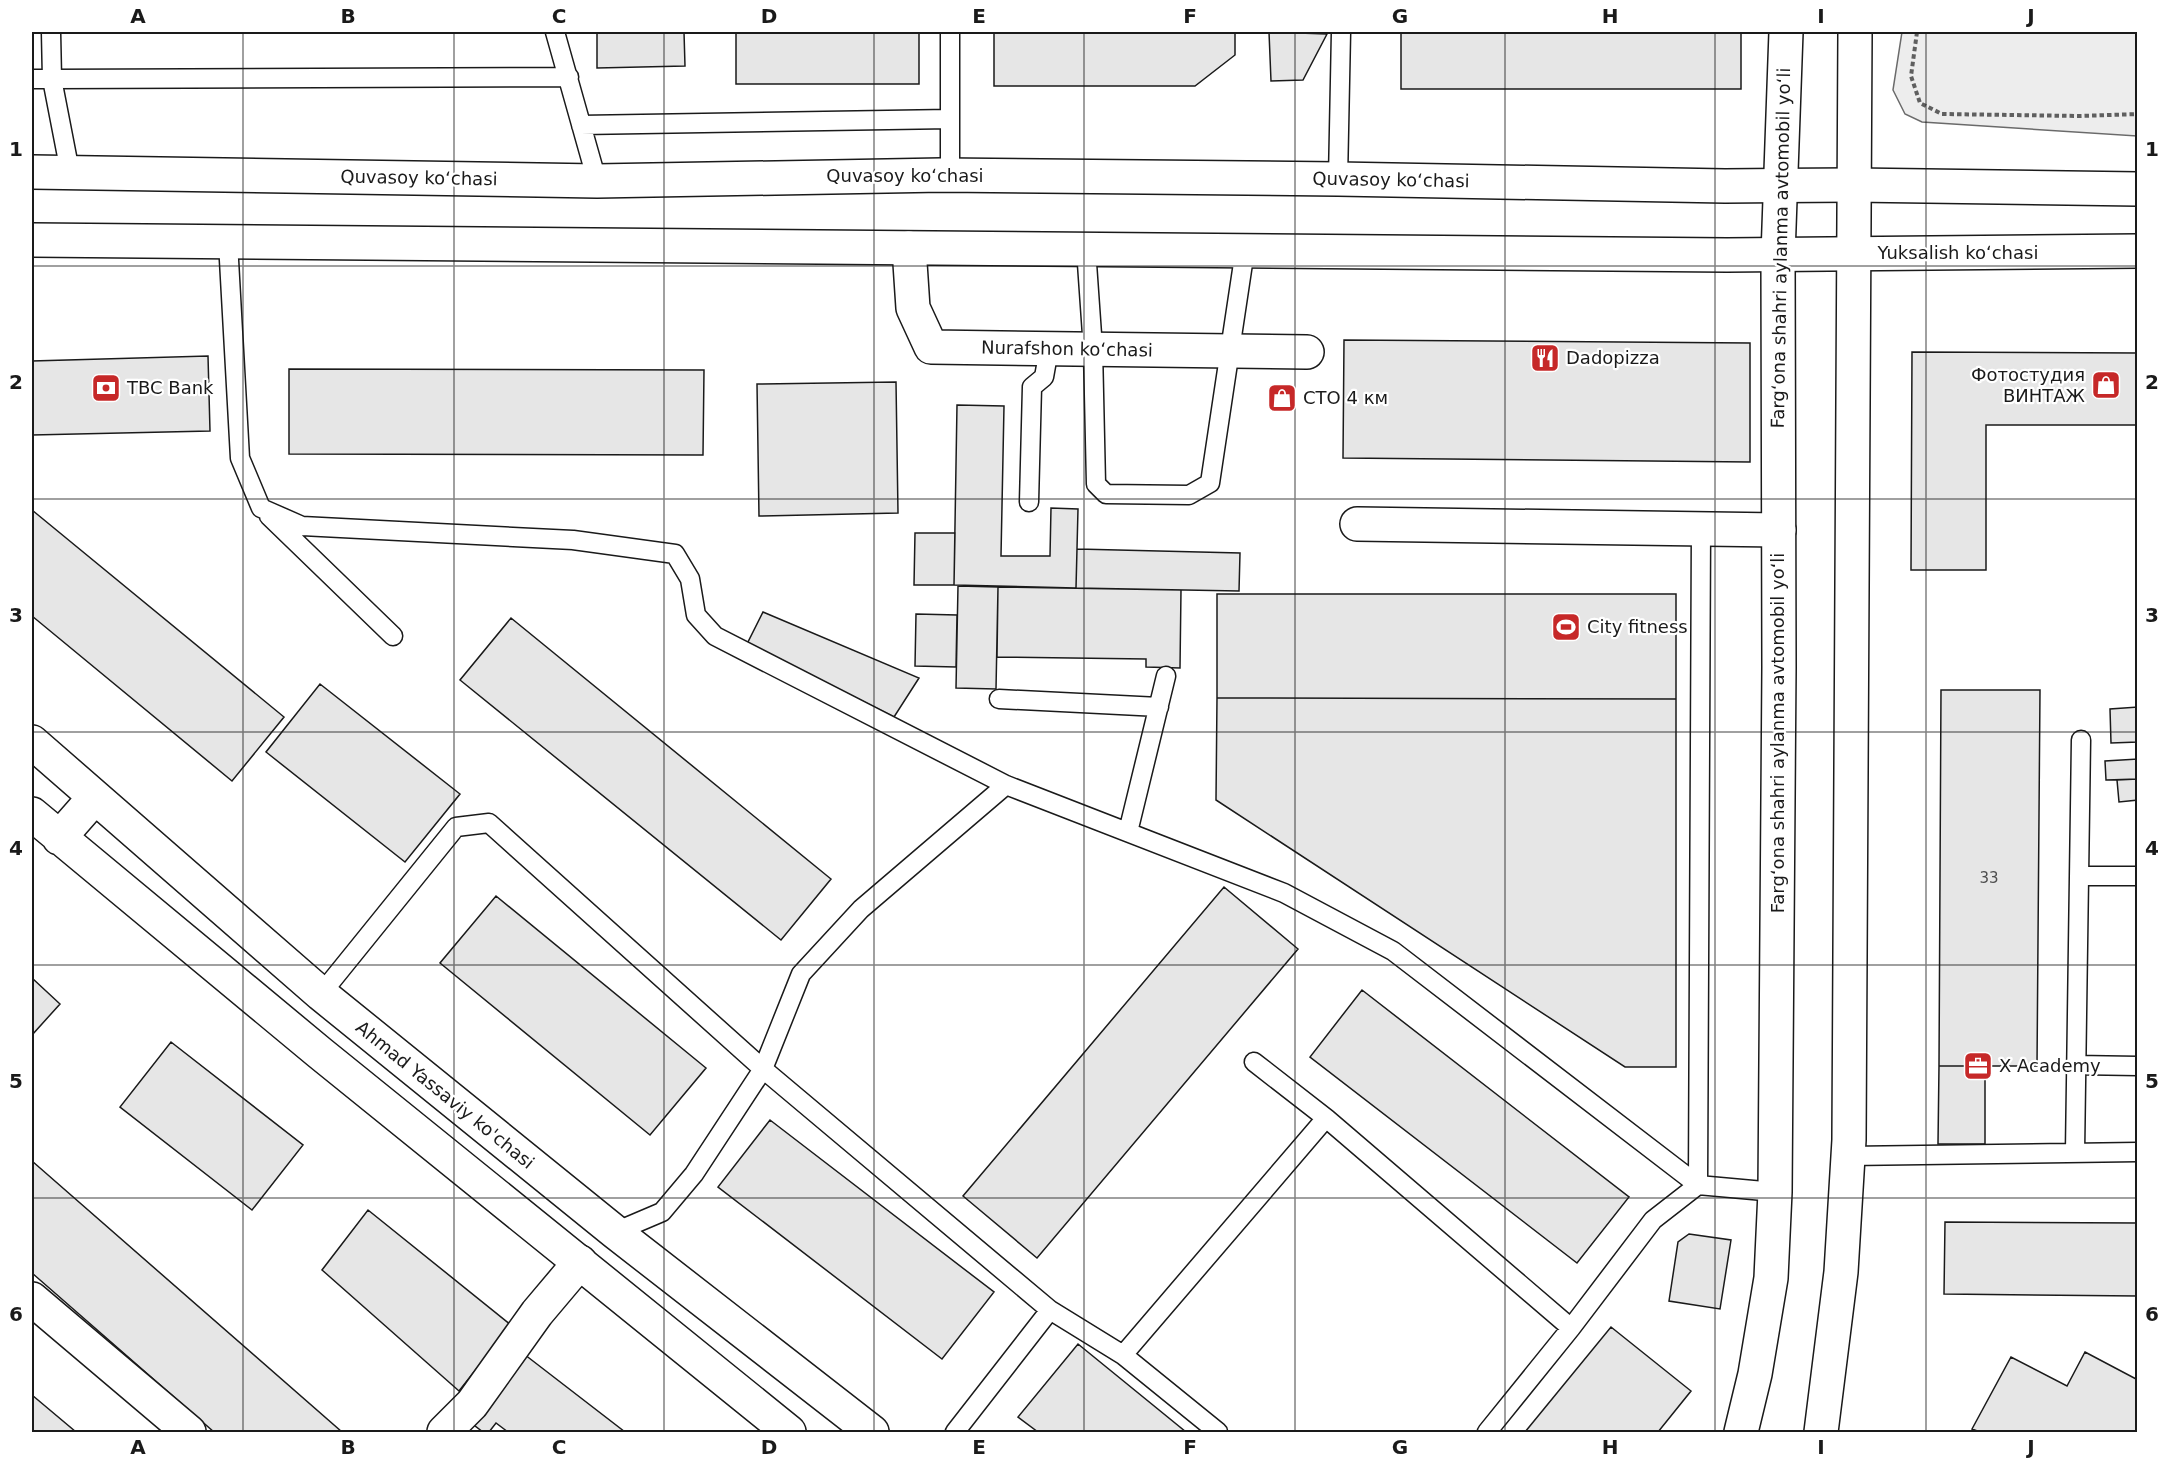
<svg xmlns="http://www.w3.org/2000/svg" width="2169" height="1464" font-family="'DejaVu Sans',sans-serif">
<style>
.green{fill:#ededed;stroke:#6a6a6a;stroke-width:1.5}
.building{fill:#e6e6e6;stroke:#1a1a1a;stroke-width:1.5}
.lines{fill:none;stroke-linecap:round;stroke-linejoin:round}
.service-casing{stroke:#1a1a1a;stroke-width:21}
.minor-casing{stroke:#1a1a1a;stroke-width:36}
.secondary-casing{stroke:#1a1a1a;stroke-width:36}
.primary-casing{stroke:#1a1a1a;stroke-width:36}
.trunk-casing{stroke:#1a1a1a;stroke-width:36}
.path{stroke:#5f5f5f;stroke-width:4;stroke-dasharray:4.5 3;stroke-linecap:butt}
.service{stroke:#fff;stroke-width:18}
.minor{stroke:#fff;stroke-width:33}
.secondary{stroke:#fff;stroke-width:33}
.primary{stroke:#fff;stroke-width:33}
.trunk{stroke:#fff;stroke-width:33}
.grid{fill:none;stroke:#1a1a1a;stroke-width:1.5;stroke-opacity:0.55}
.labels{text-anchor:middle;stroke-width:4.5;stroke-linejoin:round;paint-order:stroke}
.number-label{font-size:15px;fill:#4d4d4d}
.street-label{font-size:18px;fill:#1a1a1a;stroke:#fff}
.poi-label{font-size:18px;fill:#1a1a1a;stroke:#fff;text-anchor:start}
.neatline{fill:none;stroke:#1a1a1a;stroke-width:2}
.grid-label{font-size:20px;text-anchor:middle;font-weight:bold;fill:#1a1a1a}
</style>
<rect width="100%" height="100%" fill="#fff"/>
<!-- green -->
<path class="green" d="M1902 32H2137V136L1922 122 1905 114 1893 90Z"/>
<!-- building -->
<path class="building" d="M597 32H684L685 66 597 68Z
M736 32H919V84H736Z
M994 32H1235V55L1195 86H994Z
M1269 32 1327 34 1303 80 1271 81Z
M1401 32H1741V89H1401Z
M1344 340 1750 343V462L1343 458Z
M1912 352 2138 353V425H1986V570H1911Z
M208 356 210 431 32 435V361Z
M289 369 704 370 703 455 289 454Z
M896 382 898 513 759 516 757 384Z
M957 405 1004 406 1001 556H1050L1051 508 1078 509 1076 588 954 585Z
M32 510 284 717 232 781 32 616Z
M915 533H955L954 585H914Z
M1077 549 1240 553 1239 591 1076 588Z
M958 586 998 587 996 689 956 688Z
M998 587 1181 590 1180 668 1146 667V659L997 657Z
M1217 594H1676V699L1217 698Z
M763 612 919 678 894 717 747 644Z
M916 614 957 615 956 667 915 666Z
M511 618 831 879 781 940 460 680Z
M320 684 460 794 405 862 266 752Z
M1941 690H2040L2037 1066H1939Z
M1217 698 1676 699V1067H1625L1216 800Z
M2138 707V742L2111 743 2110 709Z
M2138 759V779L2106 780 2105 761Z
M2138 779V800L2119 802 2117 780Z
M1224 887 1298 949 1037 1258 963 1196Z
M496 896 706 1068 650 1135 440 963Z
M32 978 60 1004 32 1035Z
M1362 990 1629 1197 1577 1263 1310 1057Z
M171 1042 303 1145 252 1210 120 1107Z
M1939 1066H1985V1144H1938Z
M770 1120 994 1292 942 1359 718 1187Z
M32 1161 342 1432H214L32 1273Z
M368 1210 511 1325 459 1391 322 1270Z
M1945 1222 2138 1223V1296L1944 1294Z
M1689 1234 1731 1240 1720 1309 1669 1301 1678 1242Z
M1611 1327 1691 1391 1658 1432H1525Z
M1078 1344 1186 1432H1038L1018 1417Z
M520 1351 625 1432H508L496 1423 489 1432H483L466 1419Z
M2085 1352 2138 1380V1432H1980L1972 1429 2011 1357 2067 1386Z
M32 1395 76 1432H32Z"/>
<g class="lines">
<!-- service casing -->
<g class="service-casing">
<path id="service" d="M51 32 52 79 569 77
M555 32 597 181
M950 32V175
M32 79H52L70 172
M581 125 950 119
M1338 179 1341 32
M228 242 240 458 261 508 302 526 573 540 675 554 690 579 696 615 715 636 1006 785 1284 893 1393 951 1698 1185 1775 1192
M1086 249 1093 349 1096 484 1106 494 1189 495 1210 483 1245 250
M1029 502 1032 387 1044 377 1049 349
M269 516 393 636
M999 699 1159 707
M1128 832 1166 676
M2079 876H2138
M321 994 456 827 489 823 763 1069 1050 1310 1123 1355
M1254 1062 1326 1118
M2076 1065 2138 1066
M2075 1152 2081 740
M1848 1156 2138 1152
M615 1232 662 1212 694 1174 763 1069 801 974 861 909 1006 785
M955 1432 1050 1310
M1218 1432 1123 1355 1326 1118 1571 1328 1653 1220 1698 1185 1701 528
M1487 1432 1571 1328"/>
</g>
<!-- minor casing -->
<g class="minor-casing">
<path id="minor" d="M909 248 913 308 931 347 1307 352
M1357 524 1779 530
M32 1299 189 1432
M444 1432 472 1404 537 1313 580 1262"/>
</g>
<!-- secondary casing -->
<g class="secondary-casing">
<path id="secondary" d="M32 742 321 994 615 1232 872 1432
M32 814 320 1053 789 1432
M59 838 95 797"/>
</g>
<!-- primary casing -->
<g class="primary-casing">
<path id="primary" d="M32 172 597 181 942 175 1338 179 1725 186 1854 185 2138 189
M32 240 1727 255 2138 251"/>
</g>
<!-- trunk casing -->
<g class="trunk-casing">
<path id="trunk" d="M1741 1432 1755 1374 1771 1278 1775 1192 1779 667 1778 255 1786 32
M1821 1432 1841 1272 1849 1140 1855 32"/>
</g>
<!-- path -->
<path class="path" d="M1917 32 1911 76 1920 103 1942 114 2080 116 2138 114"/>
<!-- service -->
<use href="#service" class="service"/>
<!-- minor -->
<use href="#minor" class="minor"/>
<!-- secondary -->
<use href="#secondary" class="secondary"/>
<!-- primary -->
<use href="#primary" class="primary"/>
<!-- trunk -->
<use href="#trunk" class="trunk"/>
</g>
<!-- grid -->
<path class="grid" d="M243 32V1432M454 32V1432M664 32V1432M874 32V1432M1084 32V1432M1295 32V1432M1505 32V1432M1715 32V1432M1926 32V1432M32 266H2138M32 499H2138M32 732H2138M32 965H2138M32 1198H2138"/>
<!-- icons -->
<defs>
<g id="restaurant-square" transform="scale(1.5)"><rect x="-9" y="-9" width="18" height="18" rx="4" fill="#c62828" stroke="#fff"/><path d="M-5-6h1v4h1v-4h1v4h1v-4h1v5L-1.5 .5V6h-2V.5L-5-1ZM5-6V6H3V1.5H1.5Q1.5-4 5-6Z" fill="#fff"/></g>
<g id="shop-square" transform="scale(1.5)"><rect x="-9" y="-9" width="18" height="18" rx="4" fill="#c62828" stroke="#fff"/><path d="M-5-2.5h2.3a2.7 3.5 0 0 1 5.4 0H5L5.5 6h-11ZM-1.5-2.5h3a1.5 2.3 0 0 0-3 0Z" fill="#fff"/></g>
<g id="bank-square" transform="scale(1.5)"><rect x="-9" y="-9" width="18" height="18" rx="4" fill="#c62828" stroke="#fff"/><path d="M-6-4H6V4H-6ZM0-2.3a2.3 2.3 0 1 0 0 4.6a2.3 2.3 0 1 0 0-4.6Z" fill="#fff"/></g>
<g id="stadium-square" transform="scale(1.5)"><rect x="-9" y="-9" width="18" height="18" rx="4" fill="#c62828" stroke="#fff"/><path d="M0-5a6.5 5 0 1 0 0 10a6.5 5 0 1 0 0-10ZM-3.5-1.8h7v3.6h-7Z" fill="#fff"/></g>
<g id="office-square" transform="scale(1.5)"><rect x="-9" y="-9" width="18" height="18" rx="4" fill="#c62828" stroke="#fff"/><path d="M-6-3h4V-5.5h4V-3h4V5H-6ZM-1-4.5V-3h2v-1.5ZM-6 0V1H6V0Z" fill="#fff"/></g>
</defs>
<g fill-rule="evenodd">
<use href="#restaurant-square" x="1545" y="358"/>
<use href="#shop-square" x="2106" y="385"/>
<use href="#bank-square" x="106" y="388"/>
<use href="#shop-square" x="1282" y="398"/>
<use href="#stadium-square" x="1566" y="627"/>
<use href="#office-square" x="1978" y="1066"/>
</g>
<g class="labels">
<!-- number labels -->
<g class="number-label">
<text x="1989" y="883">33</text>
</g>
<!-- street labels -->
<g class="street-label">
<text x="905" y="182">Quvasoy koʻchasi</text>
<text transform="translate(419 178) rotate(1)" y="6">Quvasoy koʻchasi</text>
<text transform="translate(1391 180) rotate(1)" y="6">Quvasoy koʻchasi</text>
<text transform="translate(1781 248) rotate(-89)" y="6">Fargʻona shahri aylanma avtomobil yoʻli</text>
<text x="1958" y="259">Yuksalish koʻchasi</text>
<text transform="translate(1067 349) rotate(1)" y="6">Nurafshon koʻchasi</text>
<text transform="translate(1778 733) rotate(-90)" y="6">Fargʻona shahri aylanma avtomobil yoʻli</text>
<text transform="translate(445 1095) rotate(39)" y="6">Ahmad Yassaviy ko'chasi</text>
</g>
<!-- poi labels -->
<g class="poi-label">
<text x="1566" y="364">Dadopizza</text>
<text x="2085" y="381" text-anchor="end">Фотостудия<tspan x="2085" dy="21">ВИНТАЖ</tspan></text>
<text x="127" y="394">TBC Bank</text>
<text x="1303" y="404">СТО 4 км</text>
<text x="1587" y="633">City fitness</text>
<text x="1999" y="1072">X Academy</text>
</g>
</g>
<!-- border -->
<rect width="2169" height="1464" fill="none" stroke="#ffffff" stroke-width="66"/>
<rect x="33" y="33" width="2103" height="1398" class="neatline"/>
<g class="grid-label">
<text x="138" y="23">A</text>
<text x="348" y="23">B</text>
<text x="559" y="23">C</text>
<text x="769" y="23">D</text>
<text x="979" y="23">E</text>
<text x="1190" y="23">F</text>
<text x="1400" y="23">G</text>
<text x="1610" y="23">H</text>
<text x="1821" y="23">I</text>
<text x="2031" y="23">J</text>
<text x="16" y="156">1</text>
<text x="2152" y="156">1</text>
<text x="16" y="389">2</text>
<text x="2152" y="389">2</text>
<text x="16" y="622">3</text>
<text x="2152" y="622">3</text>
<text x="16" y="855">4</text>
<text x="2152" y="855">4</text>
<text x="16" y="1088">5</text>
<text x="2152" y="1088">5</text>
<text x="16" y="1321">6</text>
<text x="2152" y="1321">6</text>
<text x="138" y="1454">A</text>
<text x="348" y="1454">B</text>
<text x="559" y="1454">C</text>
<text x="769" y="1454">D</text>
<text x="979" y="1454">E</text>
<text x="1190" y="1454">F</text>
<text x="1400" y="1454">G</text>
<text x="1610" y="1454">H</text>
<text x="1821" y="1454">I</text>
<text x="2031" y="1454">J</text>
</g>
</svg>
